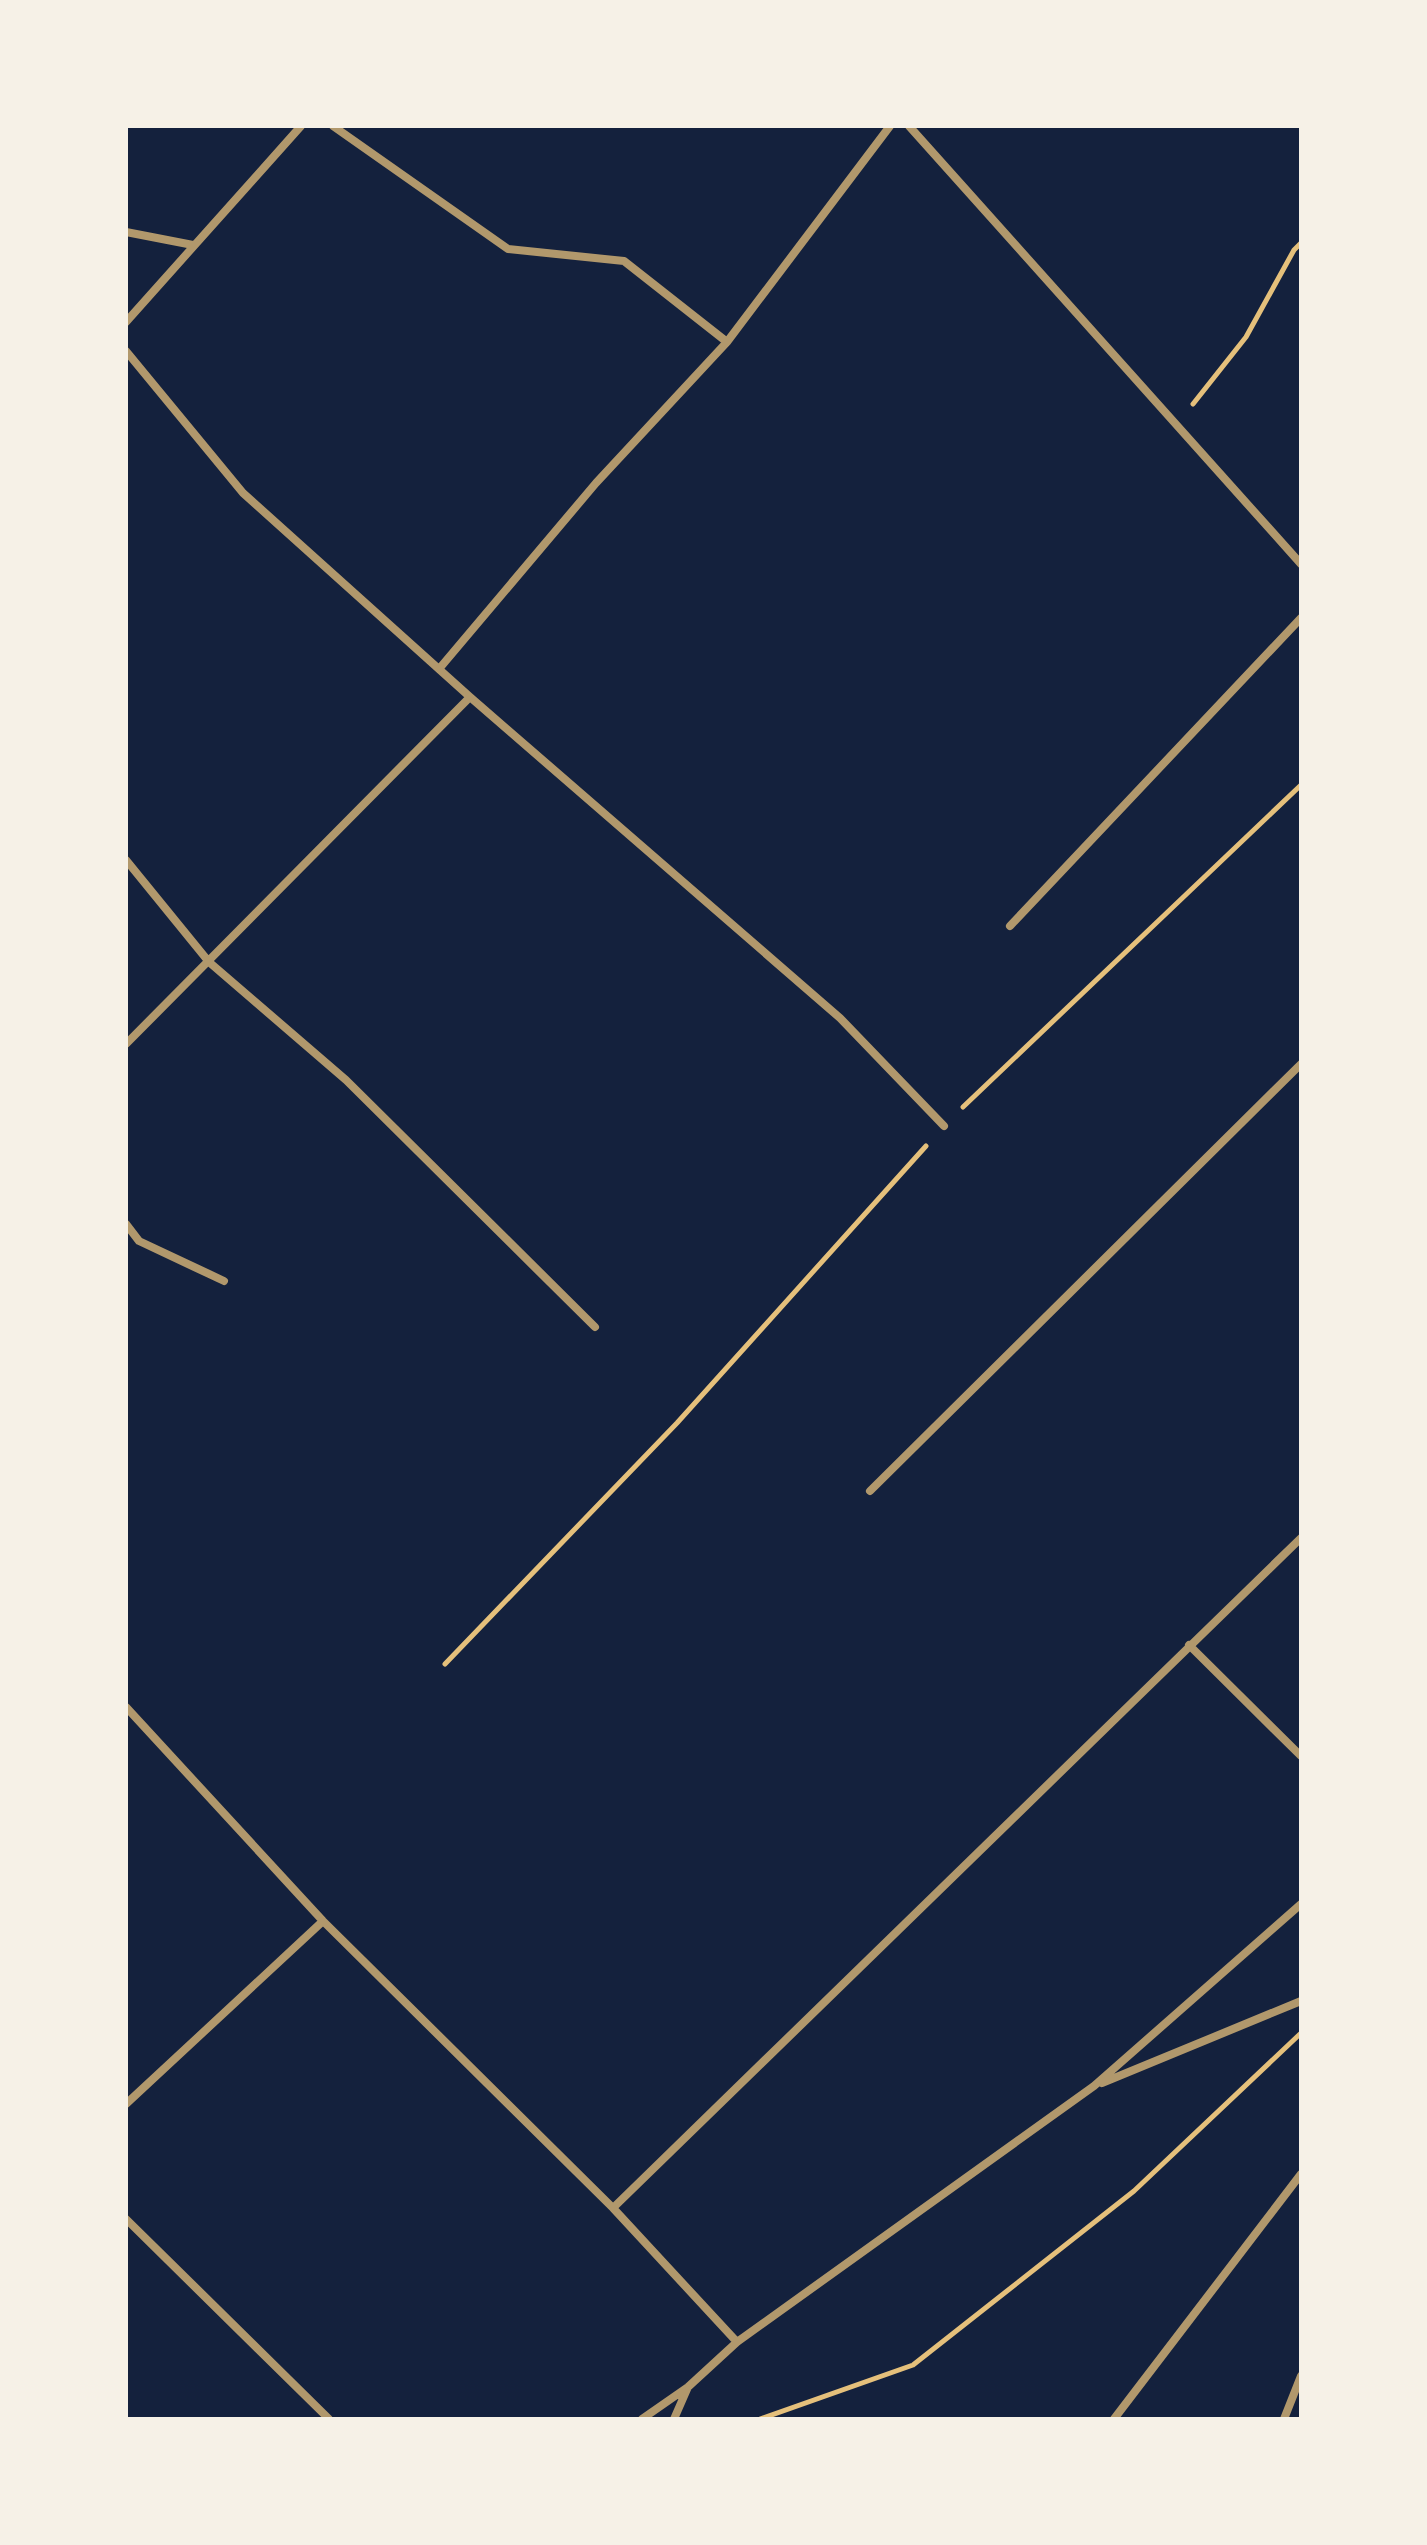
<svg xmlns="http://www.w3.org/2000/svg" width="1427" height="2545" font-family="Rubik,sans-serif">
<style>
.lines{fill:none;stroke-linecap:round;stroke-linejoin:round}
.path{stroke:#e5c07b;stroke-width:5}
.minor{stroke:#b1986c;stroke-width:8}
</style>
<rect width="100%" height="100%" fill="#14213d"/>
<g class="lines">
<!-- path -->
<path class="path" d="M1193 404 1246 337 1294 250 1301 243
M963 1107 1301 785
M445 1664 677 1423 926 1146
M760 2419 913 2365 1134 2191 1300 2034"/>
<!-- minor -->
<path class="minor" d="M333 126 508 249 624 261 727 342
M909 126 1301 564
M126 232 193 245
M126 322 301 126
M126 351 243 493 470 697 840 1018 944 1126
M439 669 596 483 727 342 890 126
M126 860 209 962 346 1080 595 1327
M1010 926 1301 618
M126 1044 470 697
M126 1224 139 1241 224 1281
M870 1491 1301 1064
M1189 1645 1301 1756
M126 1707 323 1921 613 2208 737 2342
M1102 2083 1301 2001
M126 2104 323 1921
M613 2208 1301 1538
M126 2219 329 2419
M642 2419 688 2387 737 2342 1094 2086 1301 1904
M674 2419 688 2387
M1114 2419 1301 2174
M1284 2419 1301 2376"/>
</g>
<!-- border -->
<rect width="1427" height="2545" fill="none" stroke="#f6f1e7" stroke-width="256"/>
</svg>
